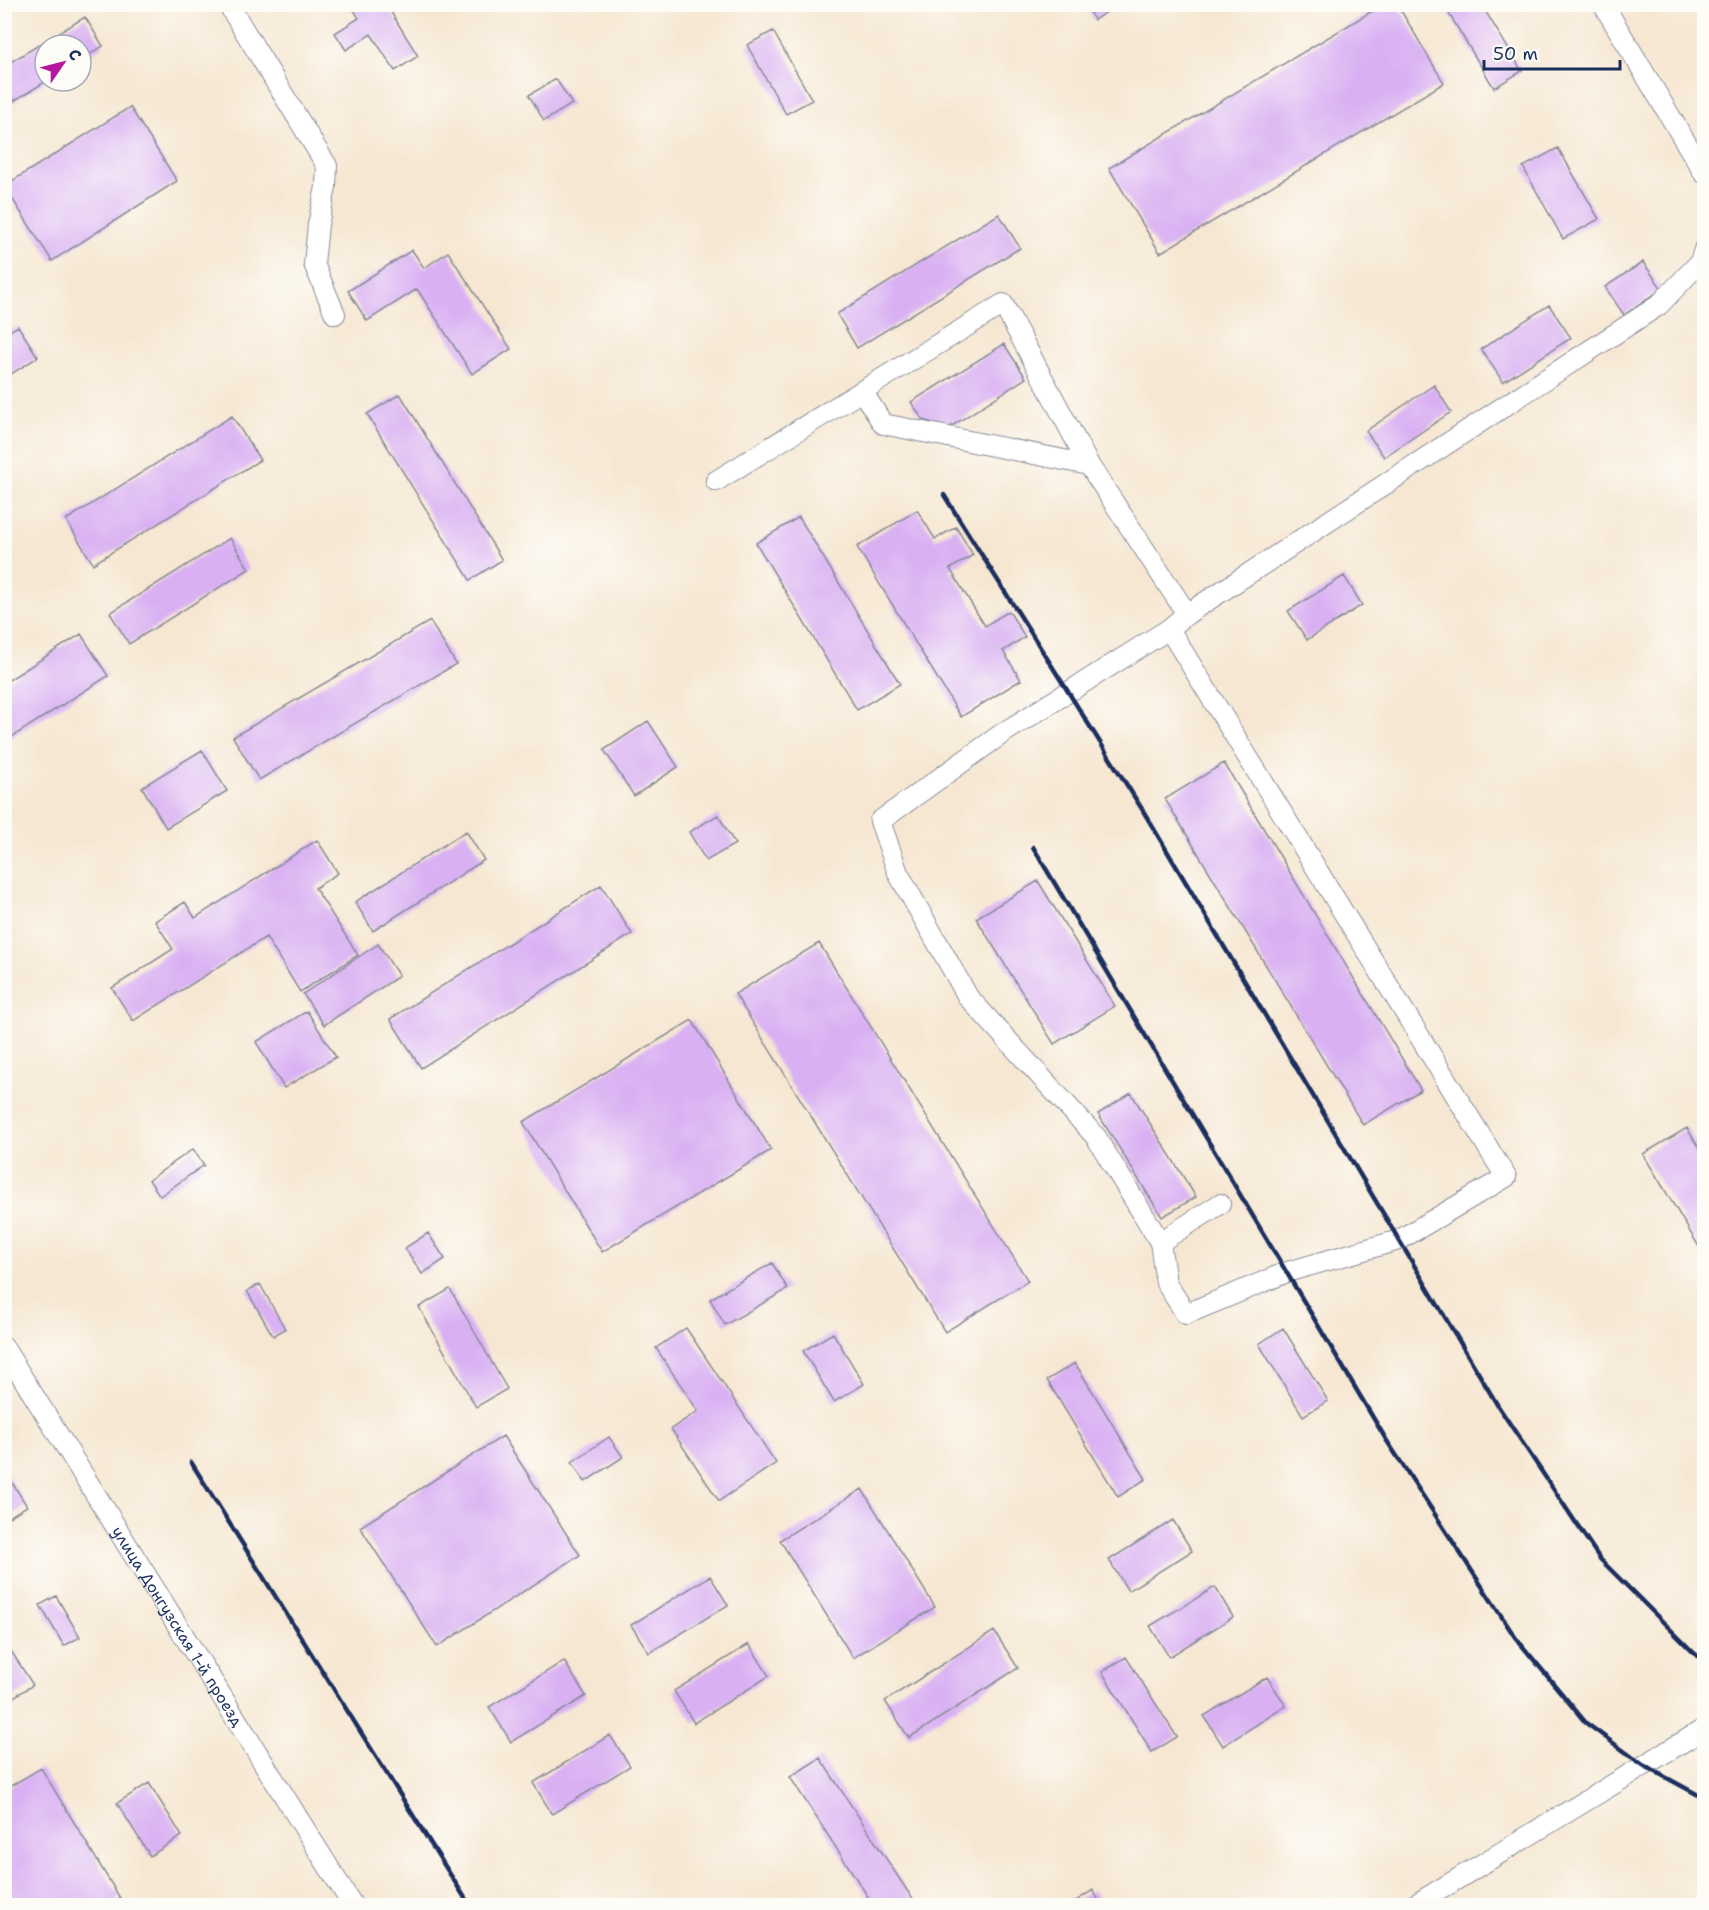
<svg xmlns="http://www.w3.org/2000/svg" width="1709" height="1910" font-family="'Shantell Sans',sans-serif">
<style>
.building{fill:#d9b1f3}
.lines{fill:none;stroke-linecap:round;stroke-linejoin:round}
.minor-casing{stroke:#888b98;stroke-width:22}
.minor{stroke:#fff;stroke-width:20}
.rail{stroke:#1b2f5e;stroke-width:4.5}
.labels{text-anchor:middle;stroke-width:4.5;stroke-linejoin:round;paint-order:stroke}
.street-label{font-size:16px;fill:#1b2f5e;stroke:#fdfcf7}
</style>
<rect width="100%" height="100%" fill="#fdfcf7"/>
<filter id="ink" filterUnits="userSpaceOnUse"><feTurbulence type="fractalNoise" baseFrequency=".0167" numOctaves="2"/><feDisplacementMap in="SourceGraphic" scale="12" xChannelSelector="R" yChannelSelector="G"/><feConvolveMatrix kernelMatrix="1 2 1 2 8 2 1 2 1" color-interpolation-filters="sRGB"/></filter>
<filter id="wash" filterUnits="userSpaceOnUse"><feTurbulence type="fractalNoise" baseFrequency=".008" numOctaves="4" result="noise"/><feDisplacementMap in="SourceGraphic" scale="24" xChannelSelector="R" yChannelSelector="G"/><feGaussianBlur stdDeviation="1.35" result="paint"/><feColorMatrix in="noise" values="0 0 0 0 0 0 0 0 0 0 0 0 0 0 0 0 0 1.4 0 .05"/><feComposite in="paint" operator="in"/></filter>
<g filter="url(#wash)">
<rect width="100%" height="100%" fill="#f6e7d2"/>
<g id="blocks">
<!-- building -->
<path class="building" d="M350 4H386L418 56 395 71 371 34 346 50 335 33 359 18Z
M1085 4H1119L1094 20Z
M1384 4H1397L1444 83 1160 253 1109 168Z
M1443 4H1481L1522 71 1494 88Z
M85 17 103 46 81 60V45H45V82L4 107V66Z
M773 31 812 100 786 114 747 45Z
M556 79 572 104 544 121 529 95Z
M130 107 177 181 52 261 4 186Z
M1558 148 1599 219 1563 239 1523 167Z
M999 214 1020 248 857 348 837 314Z
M412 250 424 268 448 252 511 349 472 374 417 289 367 321 348 291Z
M1643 262 1662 289 1624 315 1605 287Z
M1549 305 1571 338 1503 382 1481 349Z
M18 326 38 357 5 378V334Z
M1004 344 1026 378 949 428 923 420 911 402Z
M1434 385 1451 412 1384 457 1366 431Z
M400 394 502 560 470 580 367 414Z
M232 416 260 460 93 564 66 520Z
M917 510 935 539 956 527 973 555 950 569 985 626 1009 611 1025 637 1003 651 1021 680 961 717 857 547Z
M799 517 900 684 857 710 756 543Z
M230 538 249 569 129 644 110 613Z
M1344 576 1362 605 1307 640 1288 611Z
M430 621 456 664 259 780 233 737Z
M81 634 108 676 4 742V683Z
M648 721 678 767 634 796 604 750Z
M202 750 227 791 166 828 142 787Z
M1224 763 1421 1090 1363 1125 1165 799Z
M718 815 735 844 706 861 689 832Z
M466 831 484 860 373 931 355 902Z
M317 840 338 873 315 888 358 955 300 992 266 937 133 1021 112 988 173 949 155 921 185 902 195 918Z
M1038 881 1115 1006 1054 1044 976 918Z
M601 885 632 934 421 1068 390 1019Z
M819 943 1028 1281 945 1332 735 994Z
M378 944 399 976 324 1025 303 994Z
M307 1011 336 1057 284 1088 256 1042Z
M692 1020 771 1150 602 1252 523 1122Z
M1131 1093 1196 1197 1162 1217 1098 1114Z
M1687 1128 1704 1157V1255L1643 1154Z
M193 1149 204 1165 160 1196 149 1180Z
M428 1233 445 1259 422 1274 405 1248Z
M772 1263 788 1289 725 1325 710 1299Z
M260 1284 285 1329 273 1336 247 1291Z
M450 1289 507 1389 476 1407 419 1307Z
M686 1328 776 1463 719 1501 671 1429 698 1411 656 1348Z
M1283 1328 1328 1401 1303 1416 1259 1344Z
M833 1333 864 1384 834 1402 803 1351Z
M1075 1363 1146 1479 1118 1497 1047 1380Z
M503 1436 580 1555 437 1647 360 1527Z
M609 1437 623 1457 585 1482 572 1462Z
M4 1470 27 1506 4 1520Z
M862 1489 935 1607 853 1658 780 1540Z
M1173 1520 1192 1551 1128 1591 1109 1560Z
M710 1576 728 1605 649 1653 631 1625Z
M1215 1587 1233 1617 1169 1657 1150 1626Z
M56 1596 80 1637 64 1646 40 1605Z
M994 1631 1018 1668 909 1738 885 1701Z
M4 1640 33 1685 4 1703Z
M749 1644 769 1676 694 1723 674 1691Z
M1126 1657 1177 1737 1152 1752 1102 1672Z
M564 1661 586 1696 511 1742 489 1707Z
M1267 1677 1286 1706 1223 1746 1204 1716Z
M610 1735 630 1766 552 1814 533 1783Z
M820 1758 916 1904 914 1906H874L790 1777Z
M41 1768 120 1898 108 1906H4V1790Z
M149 1783 182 1836 150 1856 117 1803Z
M1093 1890 1102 1906H1068Z"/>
</g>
</g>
<g filter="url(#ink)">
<use href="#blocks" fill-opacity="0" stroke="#888b98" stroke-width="1.5"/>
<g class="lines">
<!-- minor casing -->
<g class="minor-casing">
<g id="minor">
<path d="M228 4 327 166 326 187 318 225 314 264 335 314"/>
<path d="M1603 4 1704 173"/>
<path d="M862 391 883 424 1089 465"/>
<path d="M716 481 1003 304 1089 465 1187 614"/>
<path d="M1220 1204 1160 1242 1096 1137 968 997 898 873 880 821 1003 733 1169 629 1187 614 1659 305 1700 262 1704 250"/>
<path d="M1160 1242 1166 1283 1186 1314 1287 1272 1399 1240 1506 1177 1169 629"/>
<path id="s1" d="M4 1348 353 1906"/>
<path d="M1413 1906 1704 1729"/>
</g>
</g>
<!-- minor -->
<use href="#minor" class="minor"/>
<!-- rail -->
<path class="rail" d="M944 495 1142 809 1498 1406 1600 1559 1694 1653 1704 1661
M1033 847 1387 1441 1515 1637 1586 1723 1643 1765 1704 1798
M191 1462 470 1906"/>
</g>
</g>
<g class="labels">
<!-- street labels -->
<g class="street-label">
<text dy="6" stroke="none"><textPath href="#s1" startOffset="328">улица Донгузская 1-й проезд</textPath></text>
</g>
</g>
<!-- margin -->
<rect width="1709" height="1910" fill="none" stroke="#fdfcf7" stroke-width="24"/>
<!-- north arrow -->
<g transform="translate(63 63) rotate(55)"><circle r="28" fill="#fdfcf7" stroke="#a3aaba" stroke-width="1.5"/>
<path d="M0-4.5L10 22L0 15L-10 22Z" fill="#b5179e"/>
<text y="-9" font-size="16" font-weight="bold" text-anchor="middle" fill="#1b2f5e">С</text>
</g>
<!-- scale -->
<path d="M1484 60v9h136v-9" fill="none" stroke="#1b2f5e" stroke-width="3"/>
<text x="1493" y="60" font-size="18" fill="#1b2f5e" stroke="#fdfcf7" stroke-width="4.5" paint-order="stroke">50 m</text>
</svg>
